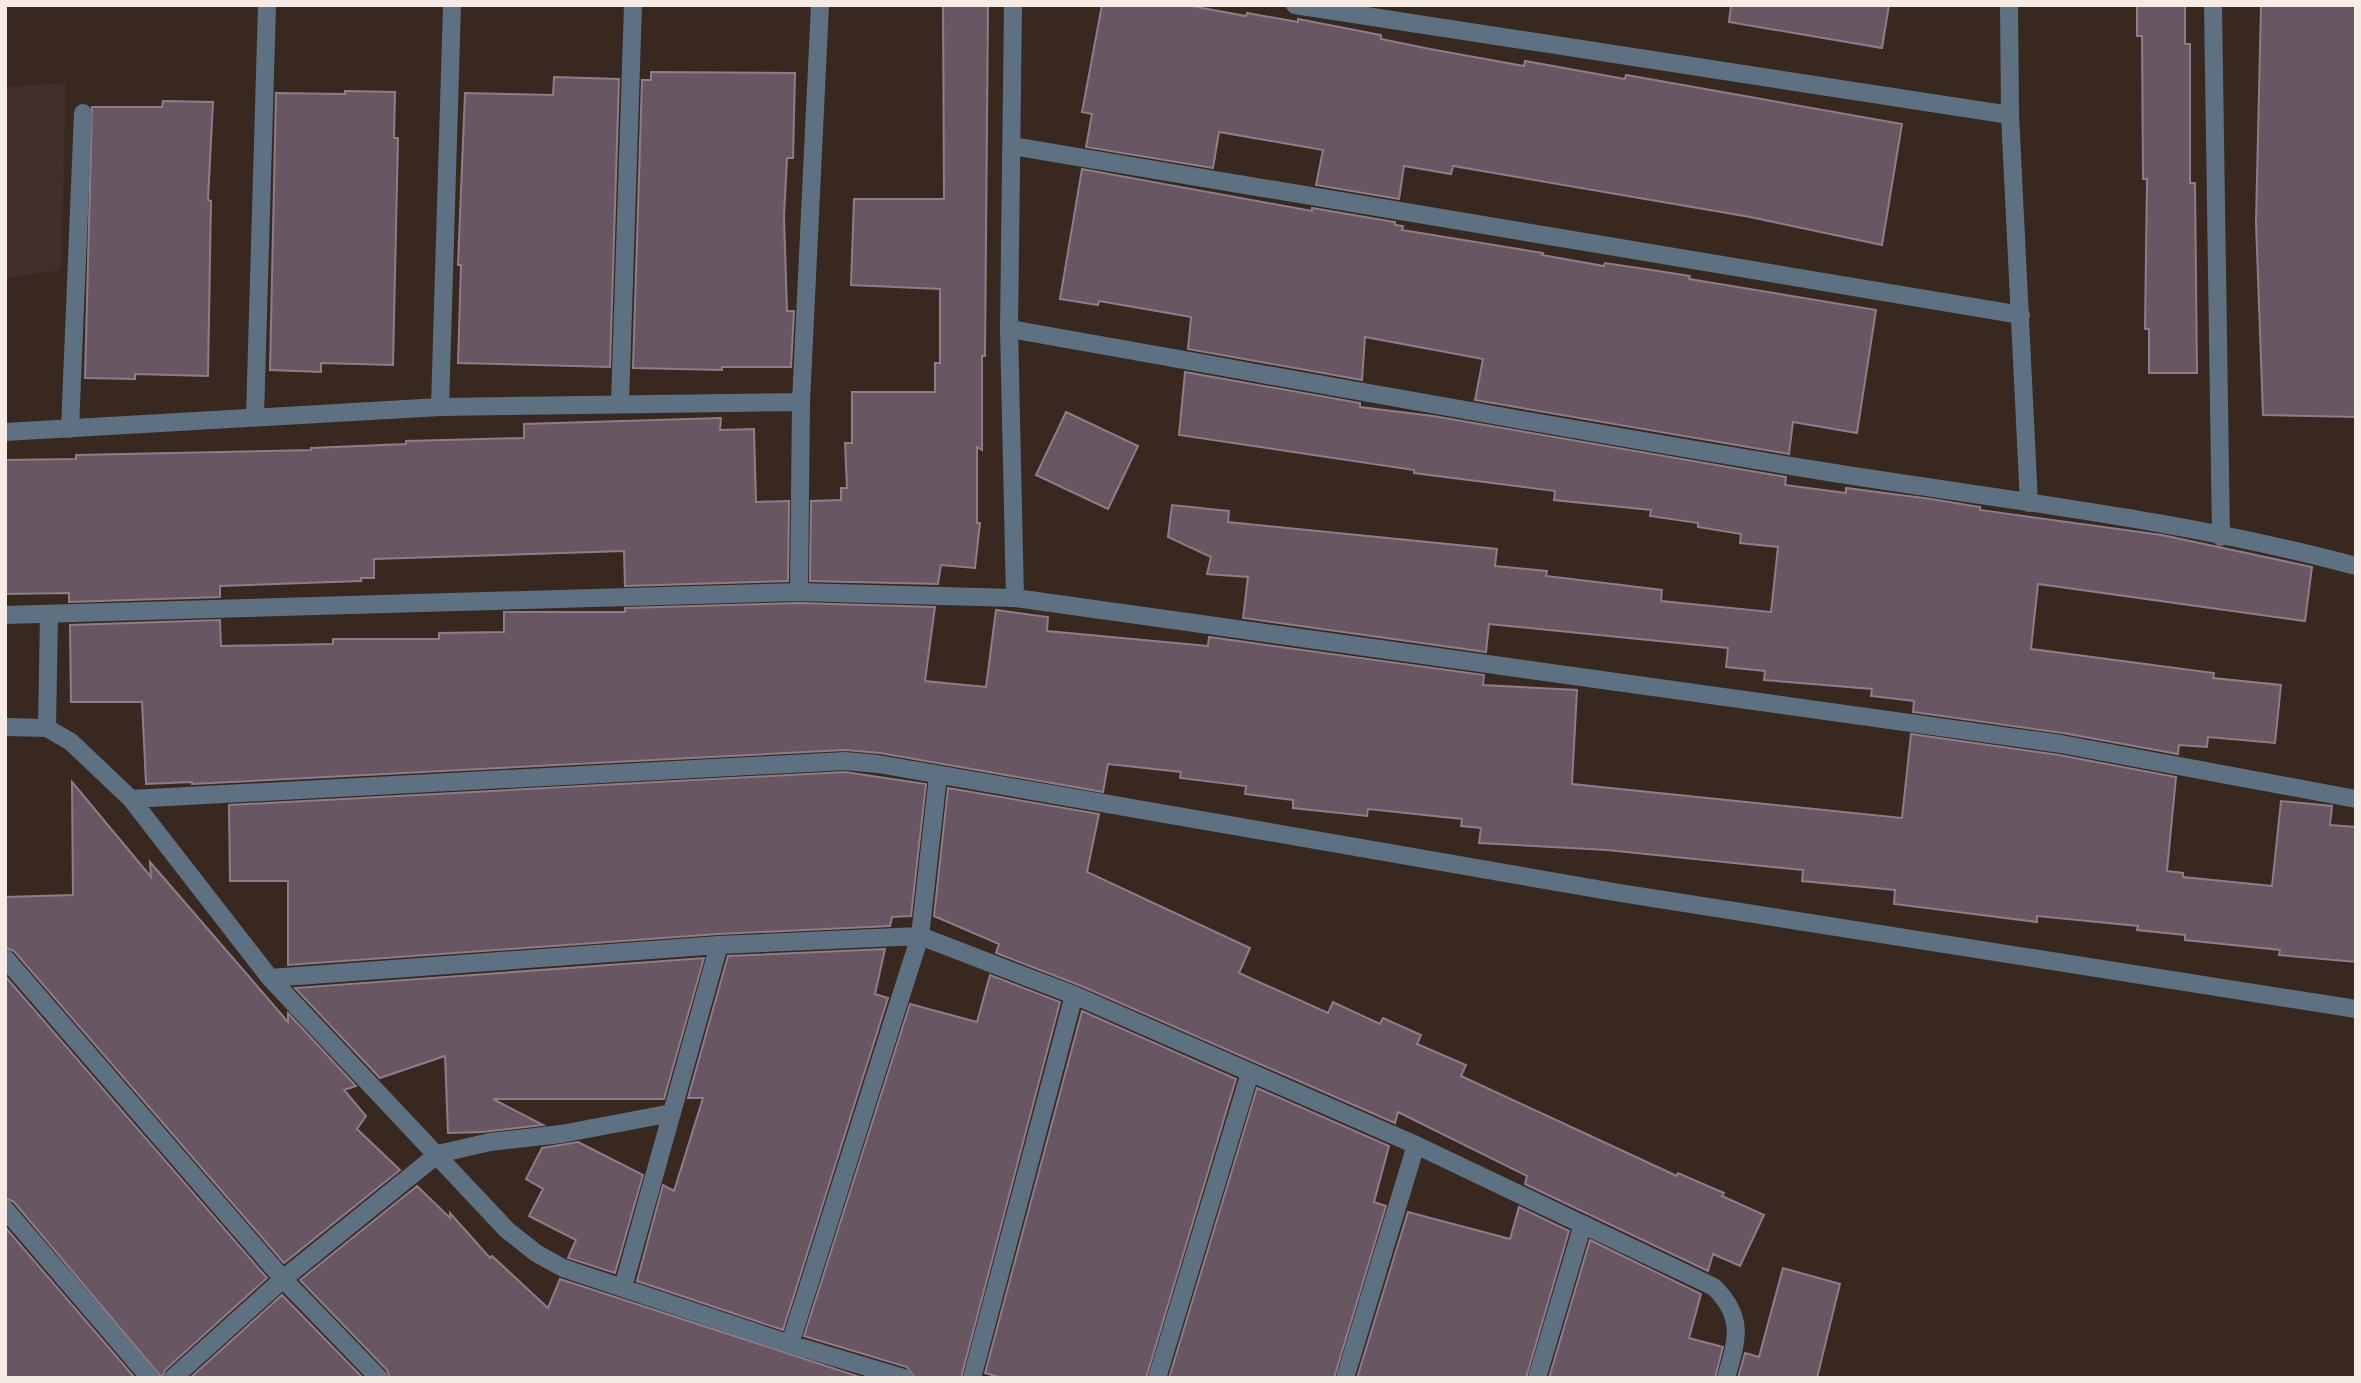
<svg xmlns="http://www.w3.org/2000/svg" width="2361" height="1383" font-family="'PT Sans Narrow',sans-serif">
<style>
.education{fill:#422e2d}
.building{fill:#685763;stroke:#8f7c89;stroke-width:2}
.lines{fill:none;stroke-linecap:round;stroke-linejoin:round}
.minor{stroke:#5e7183;stroke-width:18}
</style>
<rect width="100%" height="100%" fill="#392820"/>
<!-- education -->
<path class="education" d="M66 83 61 270 5 278V87Z"/>
<!-- building -->
<path class="building" d="M943 5H988L985 356H982V450L977 447V523H980L975 568 941 565 938 584 810 581 811 501 841 500V488H847L845 443H852V392H935V363H940V289L851 285 854 199H944Z
M1102 5H1186L1246 16 1247 13 1298 22V19L1381 35V39L1430 49 1524 66 1525 61 1625 79 1626 75 1902 124 1882 245 1750 217 1453 166 1451 174 1404 166 1399 199 1316 185 1323 150 1219 132 1213 168 1086 147 1092 114 1082 112Z
M1731 5H1889L1882 48 1729 22Z
M2137 5H2185V44H2190V183H2195L2197 373H2149V329H2145L2147 179H2143L2142 36H2137Z
M2261 5H2356V417L2263 415 2256 222Z
M651 72 795 73 793 158H787L784 217 787 311H794L791 367H722V370L633 368 642 80H651Z
M554 77 619 79 610 367 458 363 461 265H458L465 93 553 95Z
M345 91 395 92 394 138H398L393 365 321 363V372L270 370 276 93 345 94Z
M163 101 213 102 208 200 211 201 208 376 135 374V379L85 378 92 107H162Z
M1082 169 1312 211V208L1395 222V225L1403 226 1402 230 1543 253 1542 255 1604 266 1605 263 1652 270 1690 276 1689 279 1876 310 1857 433 1793 422 1789 454 1475 400 1483 359 1365 337 1362 380 1188 349 1191 317 1099 301 1098 305 1060 299Z
M1185 372 1360 403V407L1433 416 1786 477 1785 485 1846 493V488L1931 499 1980 507V510L2162 535 2312 567 2305 621 2038 584 2031 649 2214 673 2213 678 2281 685 2275 743 2208 737 2207 747 2179 745 2178 754 2063 733 1913 712 1914 701 1871 696 1872 689 1764 680 1765 671 1726 667 1728 648 1489 624 1486 652 1243 618 1248 577 1207 574 1211 557 1168 537 1172 505 1229 511 1228 522 1497 549 1495 566 1547 571 1546 576 1662 590 1661 601 1771 612 1778 547 1740 543 1741 534 1698 527V523L1650 516 1651 510 1554 500 1555 491 1414 473V470L1179 435Z
M1066 412 1138 446 1108 509 1036 475Z
M721 418 720 430 754 429 756 502 789 501 788 581 625 586 624 551 374 559V578H361V581L220 586V597L69 602V593L5 594V460L76 459V455L311 450V448L406 444V441L524 438V424Z
M799 603 935 607 925 681 986 687 996 610 1048 617 1047 631 1208 646 1209 637 1484 675 1483 685 1577 690 1572 784 1902 818 1911 734 2059 755 2176 777 2167 871 2183 873V877L2272 886 2281 801 2332 806 2330 825 2356 827V962L2279 955 2280 950 2185 940V935L2137 930 2138 926 2037 916V922L1894 904 1895 890 1802 881 1803 870 1607 850 1479 843 1481 828 1461 826 1462 819 1368 809 1367 816 1293 808V800L1245 794 1246 786 1180 778 1181 772 1108 764 1103 792 880 753 845 750 192 784V782L146 784 142 702H71L70 625 220 620 221 646 333 644V639H439V633L504 632V612H625V608Z
M845 772 926 784 911 916 892 917 890 926 718 934 288 965V881H230L229 805Z
M72 782 151 877 150 862 288 1022V1013L356 1086 344 1090 366 1116 357 1129 400 1170 284 1263 14 951 5 947V897L73 895Z
M948 788 1099 814 1087 872 1250 948 1239 973 1328 1013 1333 1002 1380 1024 1383 1018 1421 1035 1417 1044 1466 1065 1461 1076 1677 1176 1678 1173 1724 1193 1722 1196 1764 1215 1740 1266 1713 1254 1708 1271 1525 1184 1527 1176 1398 1112 1395 1123 1079 985 996 953 999 944 934 916Z
M885 949 875 994 888 998 783 1330 637 1281 663 1185 674 1191 703 1098H688L728 956Z
M704 958 664 1099H493L543 1125 482 1132 448 1133 445 1056 380 1078 295 988Z
M990 975 1060 1002 961 1378H915L907 1367 804 1336 910 1004 977 1022Z
M5 976 267 1278 165 1370 162 1378 14 1202 5 1198Z
M1082 1011 1236 1079 1146 1378H1003L985 1373Z
M1257 1088 1389 1146 1374 1202 1386 1206 1334 1378H1169Z
M578 1142 643 1175 615 1273 568 1258 576 1240 529 1216 543 1189 526 1179 542 1148Z
M417 1186 450 1218V1213L490 1258 492 1256 548 1308 560 1279 863 1378H390L387 1370 300 1280Z
M1519 1207 1569 1231 1526 1378H1357L1408 1212 1510 1239Z
M5 1227 135 1378H5Z
M1590 1240 1701 1294 1689 1338 1723 1347 1715 1378H1549Z
M1783 1268 1840 1284 1817 1378H1738L1745 1353 1759 1357Z
M282 1295 363 1378H190Z"/>
<g class="lines">
<!-- minor -->
<path class="minor" d="M1013 5 1009 329 1015 598
M1295 5 2010 115
M2009 5 2010 115 2029 503
M2213 5 2221 537
M1012 146 2021 315
M1009 329C1282 377 1555 428 1828 472 2004 500 2184 520 2356 566
M620 403 633 5
M440 407 452 5
M255 417 267 5
M70 429 83 113
M5 432 440 407 801 402
M799 592 801 402 820 5
M5 615 799 592 1015 598 2061 744 2356 799
M5 727 47 728 71 742 131 799 270 978 507 1230 536 1253 563 1268 790 1344 904 1378
M47 728 49 614
M131 799 845 761 878 764 1620 893 2356 1009
M5 958 283 1279 379 1378
M270 978 719 945 920 936 1074 995 1416 1145 1714 1287C1745 1318 1737 1340 1726 1378
M5 1209 150 1378
M623 1287 719 945
M790 1344 920 936 938 776
M173 1378 283 1279 438 1154 490 1142 561 1134 672 1113
M972 1378 1074 995
M1157 1378 1250 1073
M1345 1378 1416 1145
M1537 1378 1583 1224"/>
</g>
<!-- border -->
<rect width="2361" height="1383" fill="none" stroke="#f7ebe6" stroke-width="14"/>
</svg>
